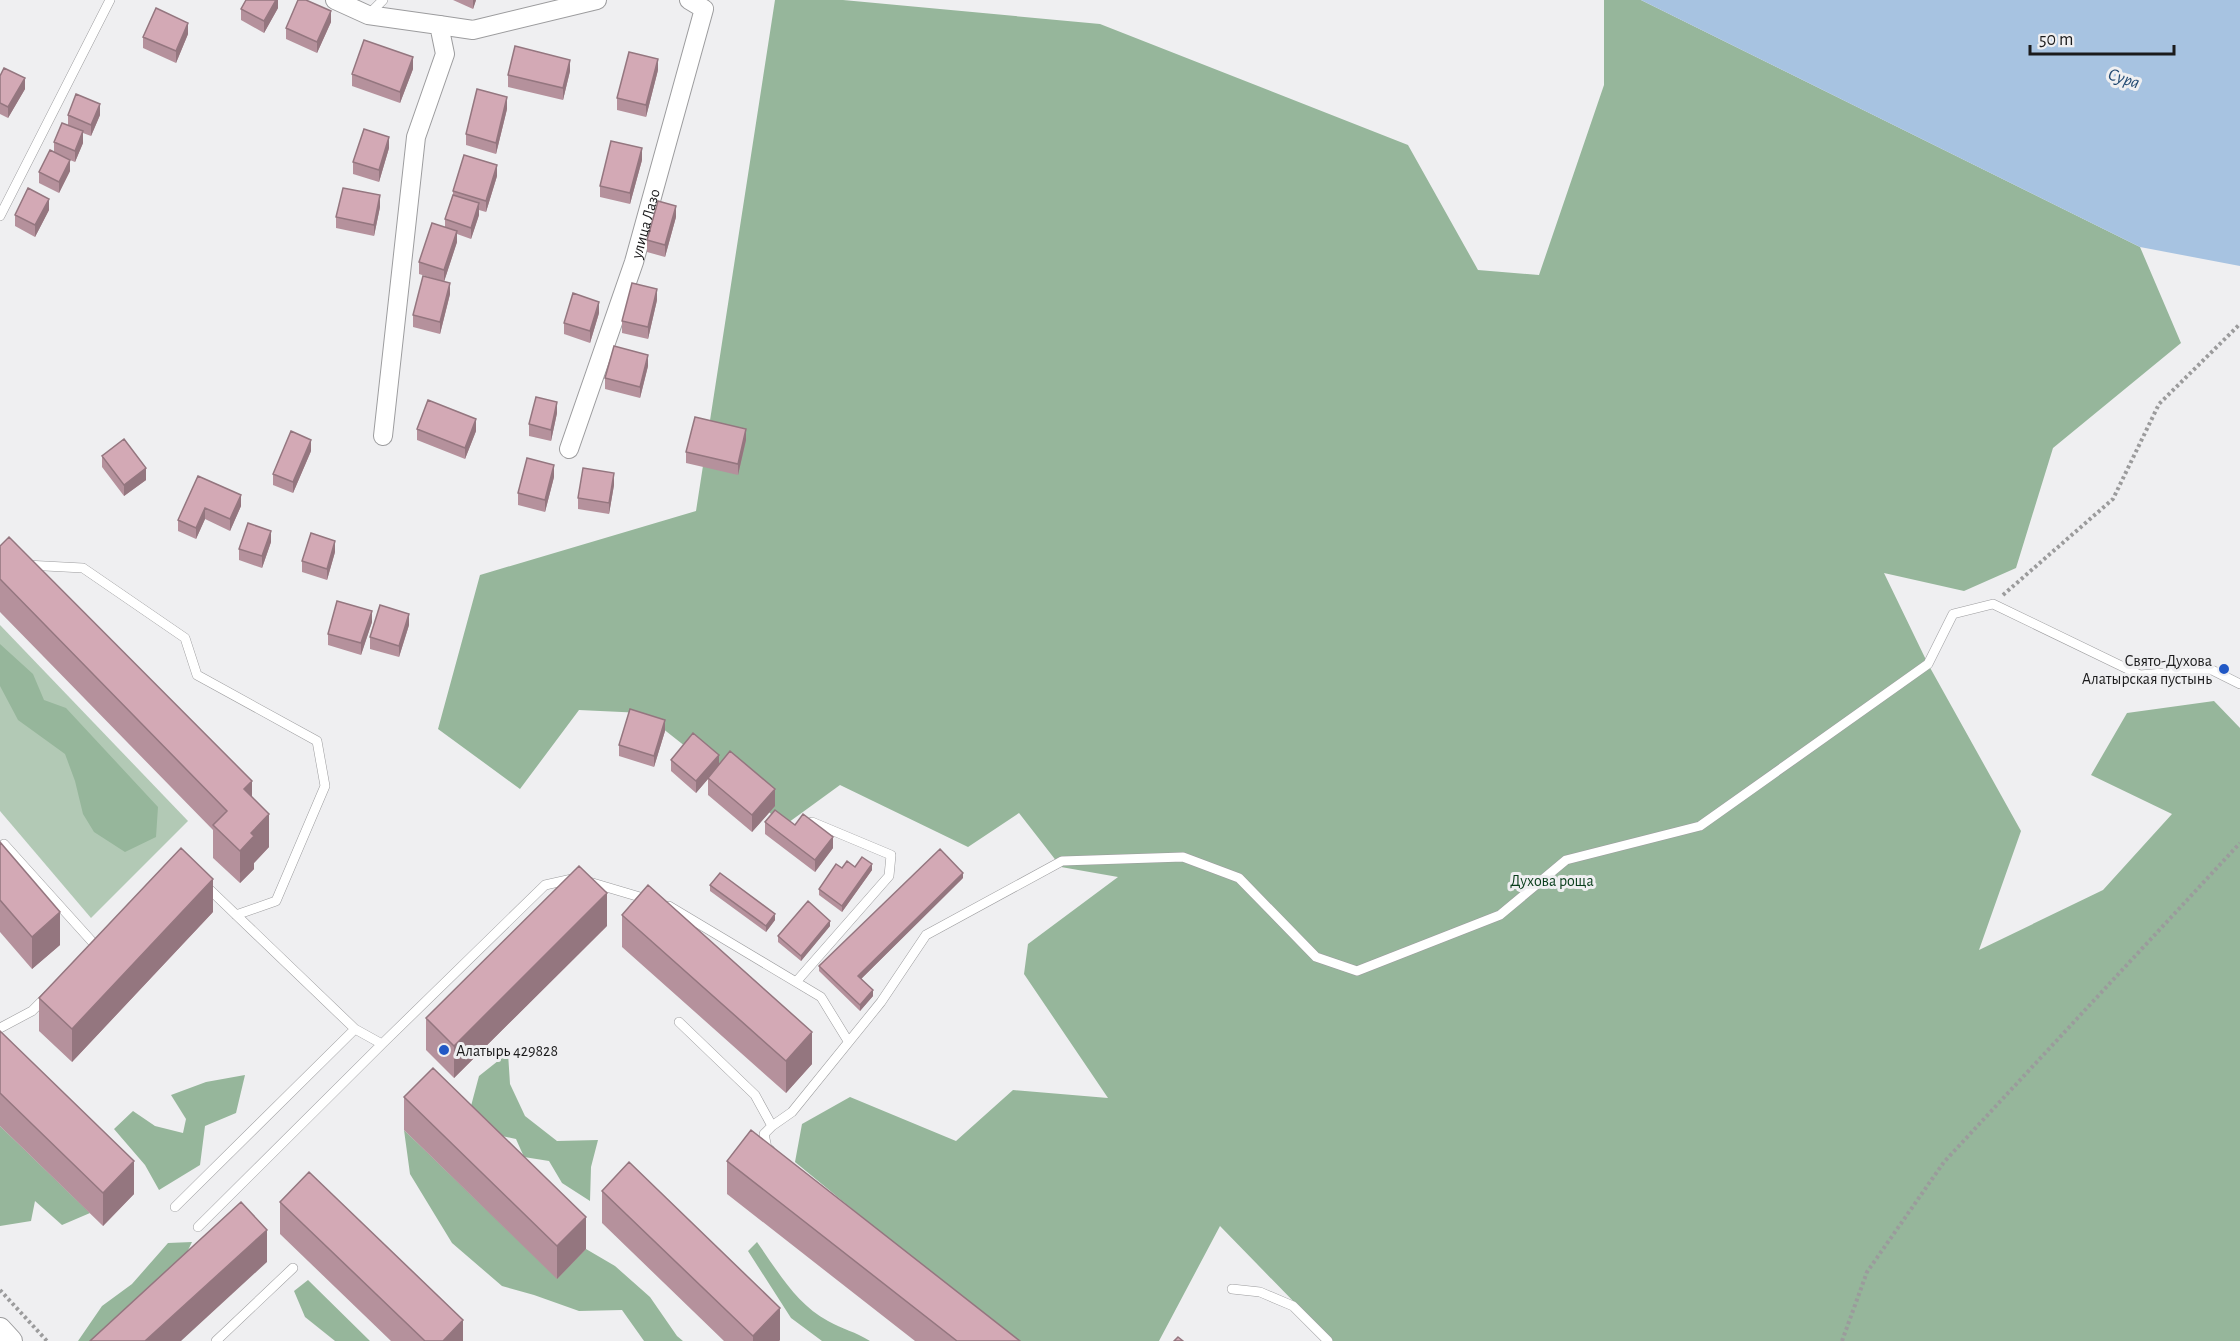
<svg xmlns="http://www.w3.org/2000/svg" width="2240" height="1341" font-family="'Alegreya Sans',sans-serif">
<style>
.green{fill:#b2c9b5}
.forest{fill:#96b69b}
.water{fill:#a7c3e1}
.lines{fill:none;stroke-linecap:round;stroke-linejoin:round}
.service-casing{stroke:#9c9c9e;stroke-width:10}
.minor-casing{stroke:#9c9c9e;stroke-width:20}
.tertiary-casing{stroke:#9c9c9e;stroke-width:24}
.path{stroke:#9b9b9c;stroke-width:4;stroke-dasharray:3 3;stroke-linecap:butt}
.service{stroke:#fff;stroke-width:9}
.minor{stroke:#fff;stroke-width:18}
.tertiary{stroke:#fff;stroke-width:22}
.wall{fill:#b5919c}
.shaded-wall{fill:#94767f}
.building{fill:#d3a9b5;stroke:#94767f;stroke-width:1.5}
.poi-dot{fill:#2158c5;stroke:#efeff1;stroke-width:2}
.labels{text-anchor:middle;stroke-width:6;stroke-linejoin:round;paint-order:stroke}
.street-label{font-size:16px;fill:#1b1b1c;stroke:#efeff1}
.poi-label{font-size:16px;fill:#1b1b1c;stroke:#efeff1;text-anchor:end}
.park-label{font-size:16px;fill:#083d1a;stroke:#efeff1}
.water-label{font-size:18px;font-style:italic;fill:#224a72;stroke:#efeff1}
</style>
<rect width="100%" height="100%" fill="#efeff1"/>
<!-- green -->
<path class="green" d="M0 625 188 821 91 918 0 811Z"/>
<!-- forest -->
<path class="forest" d="M775 0H843L1100 24 1408 145 1478 270 1539 275 1604 85V0H1641L2140 247 2181 343 2053 448 2016 568 1964 591 1884 573 1928 664 2021 831 1979 950 2103 890 2172 814 2091 775 2127 713 2214 701 2240 728V1341H1332L1220 1226 1159 1341H1013L795 1162 802 1124 850 1097 956 1141 1013 1090 1108 1098 1024 974 1028 944 1118 877 1061 867 1019 813 968 847 840 785 785 825 643 713 579 710 520 789 438 729 480 575 696 511Z
M0 644 33 674 44 700 66 708 158 807 156 837 125 852 94 832 83 814 75 781 65 754 18 720 0 686Z
M508 1053 510 1084 525 1116 557 1141 598 1140 591 1167 590 1201 562 1183 549 1161 524 1157 516 1139 497 1135 471 1106 479 1076Z
M245 1075 236 1113 205 1126 200 1165 159 1190 145 1165 114 1129 133 1111 155 1126 183 1133 186 1119 171 1095 206 1082Z
M0 1126 90 1213 62 1225 35 1201 31 1221 0 1226Z
M404 1130 557 1278 586 1249 615 1266 650 1297 677 1336 683 1341H644L622 1310 579 1311 534 1295 502 1286 452 1243 410 1174Z
M192 1242 174 1279 103 1341H78L102 1306 132 1284 168 1243Z
M757 1242C777 1270 796 1304 828 1321 842 1329 856 1332 870 1341H822L791 1318 748 1251Z
M308 1280 370 1341H335L305 1317 294 1291Z"/>
<!-- water -->
<path class="water" d="M1641 0H2240V266L2140 247Z"/>
<g class="lines">
<!-- service casing -->
<g class="service-casing">
<path id="service" d="M368 15 383 0
M0 216 110 0
M26 565 83 568 185 638 197 675 317 741 325 786 276 901 236 915
M4 844 96 946
M586 881 650 900
M206 886 355 1029 382 1044 545 885 572 879
M669 906 821 997 848 1041
M796 982 889 876 891 855 812 822
M679 1022 755 1095 772 1126 792 1112 881 1002 926 935 1062 861 1183 857 1239 878 1316 957 1357 971 1500 915 1566 860 1700 826 1928 664 1953 614 1993 604 2140 675 2210 669 2240 684
M0 1028 32 1011 47 996
M770 1150 767 1148 764 1134 772 1126
M175 1207 355 1029
M198 1227 382 1044
M1232 1289 1260 1292 1293 1306 1328 1341
M216 1341 293 1268"/>
</g>
<!-- minor casing -->
<g class="minor-casing">
<g id="minor">
<path d="M335 0 368 15 439 25 445 54 416 137 383 436"/>
<path d="M439 25 473 30 597 0"/>
<path id="s1" d="M569 449 634 262 704 9 689 0"/>
</g>
</g>
<!-- tertiary casing -->
<g class="tertiary-casing">
<path id="tertiary" d="M0 1329 11 1341"/>
</g>
<!-- path -->
<path class="path" d="M2003 595 2113 499 2159 404 2240 324
M0 1290 47 1341
M1842 1341 1867 1272 1944 1162 2240 843"/>
<!-- service -->
<use href="#service" class="service"/>
<!-- minor -->
<use href="#minor" class="minor"/>
<!-- tertiary -->
<use href="#tertiary" class="tertiary"/>
</g>
<!-- wall -->
<path class="wall" d="M278 0V8L264 33 241 20V9Z
M453 0H476L473 9Z
M331 22 317 53 286 39V28Z
M188 34 176 63 143 48V37Z
M413 69 400 103 352 86V74Z
M658 70 646 117 617 110V98Z
M570 71 563 100 508 87V75Z
M0 76 25 89 8 118 0 114Z
M507 109 496 154 466 145V134Z
M68 115H100L91 136 83 133V143L75 162 70 160V171L59 193 39 183V172L54 152V142L68 125Z
M389 148 379 182 353 174V162Z
M642 160 630 204 600 197V186Z
M497 176 486 212 479 210V215L471 239 457 234V242L444 281 450 294 440 334 413 327V315L435 279 419 274V262L445 227V219L453 195V191Z
M380 207 374 236 336 228V217Z
M49 210 35 237 15 226V215Z
M676 217 665 257 647 252V240Z
M657 300 648 339 622 333V321Z
M599 313 590 343 564 334V323Z
M648 366 640 398 605 389V378Z
M557 413 551 441 529 436V424Z
M417 429 476 431 465 459 417 440Z
M746 440 738 475 686 463V452Z
M311 451 293 493 273 485V474Z
M102 456 146 480 124 496 102 467Z
M198 476 241 506 230 531 205 519 196 539 178 531V520Z
M554 477 545 512 518 505V493Z
M614 485 609 514 578 509V498Z
M271 542 262 568 239 560V549Z
M0 546 252 797 269 847 254 863V869L240 883 213 858V830L0 612Z
M335 552 327 580 302 572V561Z
M372 622 361 655 328 645V634Z
M409 625 399 657 370 649V637Z
M665 731 654 767 619 756V745Z
M671 760 719 765 775 806 752 832 708 795V779L696 793 671 771Z
M765 822 795 825 833 848 815 872 765 834Z
M0 842 60 945 32 969 0 932Z
M855 867 872 870 842 912 819 895V889L842 868Z
M963 878 861 979 873 996 860 1011 819 971V966Z
M710 885 775 920 766 932 710 891Z
M213 912 72 1062 39 1031V998Z
M622 915 812 1064 786 1093 622 947Z
M607 926 454 1078 426 1050V1018Z
M830 926 801 961 778 942V936Z
M0 1031 134 1194 103 1226 0 1126Z
M404 1097 586 1249 557 1279 404 1130Z
M727 1161 1020 1341H915L727 1194Z
M602 1191 780 1340 779 1341H724L602 1223Z
M280 1202 463 1341H391L280 1234Z"/>
<!-- shaded-wall -->
<path class="shaded-wall" d="M276 0H278V8L264 33V21Z
M473 0H476L473 9Z
M331 11V22L317 53V42Z
M188 23V34L176 63V51Z
M413 57V69L400 103V92Z
M658 59V70L646 117V105Z
M570 60V71L563 100V88Z
M25 78V89L8 118V107Z
M507 97V109L496 154V143Z
M100 104V115L91 136V125Z
M83 131V143L75 162V151Z
M389 137V148L379 182V170Z
M642 148V160L630 204V193Z
M70 160V171L59 193V182Z
M497 165V176L486 212V201Z
M380 195V207L374 236V225Z
M49 199V210L35 237V225Z
M479 203V215L471 239V228Z
M676 206V217L665 257V245Z
M457 231V242L444 282V270Z
M450 283V294L440 334V322Z
M657 289V300L648 339V327Z
M599 302V313L590 343V331Z
M648 355V366L640 398V387Z
M557 402V413L551 441V430Z
M476 419V431L465 459V448Z
M746 429V440L738 475V464Z
M311 440V451L293 493V482Z
M554 465V477L545 512V500Z
M146 468V480L124 496V485Z
M614 473V485L609 514V503Z
M241 495V506L230 531V519Z
M205 508V519L196 539V528Z
M271 531V542L262 568V556Z
M335 541V552L327 580V569Z
M372 611V622L361 655V643Z
M409 614V625L399 657V646Z
M665 720V731L654 767V756Z
M719 755V766L696 793V781Z
M252 781V814L244 789Z
M775 789V806L752 832V815Z
M269 814V847L254 863V869L240 883V851L251 833Z
M833 837V848L815 872V860Z
M872 864V870L842 912V906Z
M963 873V878L858 982V976Z
M213 879V912L72 1062V1029Z
M607 893V926L454 1078V1046Z
M60 912V945L32 969V937Z
M775 914V920L766 932V926Z
M830 921V926L801 961V956Z
M873 990V996L860 1011V1005Z
M812 1032V1064L786 1093V1061Z
M134 1161V1194L103 1226V1193Z
M586 1217V1249L557 1279V1246Z
M267 1230V1262L181 1341H145Z
M780 1308V1340L779 1341H753V1336Z
M463 1320V1341H443Z"/>
<!-- building -->
<path class="building" d="M246 0H276L264 21 241 9Z
M298 0H306L331 11 317 42 286 28Z
M156 8 188 23 176 51 143 37Z
M364 40 413 57 400 92 352 74Z
M515 46 570 60 563 88 508 75Z
M629 52 658 59 646 105 617 98Z
M4 68 25 78 8 107 0 103V76Z
M477 89 507 97 496 143 466 134Z
M76 94 100 104 91 125 68 115Z
M62 123 83 131 75 151 54 142Z
M364 129 389 137 379 170 353 162Z
M611 141 642 148 630 193 600 186Z
M50 150 70 160 59 182 39 172Z
M464 155 497 165 486 201 453 191Z
M28 188 49 199 35 225 15 215Z
M343 188 380 195 374 225 336 217Z
M453 195 479 203 471 228 445 219Z
M658 201 676 206 665 245 647 240Z
M432 223 457 231 444 270 419 262Z
M423 276 450 283 440 322 413 315Z
M632 283 657 289 648 327 622 321Z
M573 293 599 302 590 331 564 323Z
M614 346 648 355 640 387 605 378Z
M536 397 557 402 551 430 529 424Z
M428 400 476 419 465 448 417 429Z
M695 417 746 429 738 464 686 452Z
M291 431 311 440 293 482 273 474Z
M124 439 146 468 124 485 102 456Z
M527 458 554 465 545 500 518 493Z
M583 468 614 473 609 503 578 498Z
M198 476 241 495 230 519 205 508 196 528 178 520Z
M248 523 271 531 262 556 239 549Z
M311 533 335 541 327 569 302 561Z
M9 537 252 781 244 789 269 814 251 833 254 836 240 851 213 825 227 811 0 579V546Z
M337 601 372 611 361 643 328 634Z
M380 605 409 614 399 646 370 637Z
M630 709 665 720 654 756 619 745Z
M693 733 719 755 696 781 671 760Z
M730 751 775 789 752 815 708 778Z
M775 810 795 825 803 814 833 837 815 860 765 822Z
M0 842 60 912 32 937 0 900Z
M181 848 213 879 72 1029 39 998Z
M940 849 963 873 858 976 873 990 860 1005 819 966Z
M862 857 872 864 842 906 819 889 836 864 842 868 847 861 855 867Z
M579 866 607 893 454 1046 426 1018Z
M720 873 775 914 766 926 710 885Z
M648 885 812 1032 786 1061 622 915Z
M808 901 830 921 801 956 778 936Z
M0 1031 134 1161 103 1193 0 1093Z
M433 1068 586 1217 557 1246 404 1097Z
M751 1130 1020 1341H957L727 1161Z
M629 1162 780 1308 753 1336 602 1191Z
M309 1172 463 1320 443 1341H425L280 1202Z
M241 1202 267 1230 145 1341H90Z
M1178 1337 1183 1341H1174Z"/>
<!-- markers -->
<g class="poi-dot">
<circle cx="2224" cy="669" r="6"/>
<circle cx="444" cy="1050" r="6"/>
</g>
<g class="labels">
<!-- street labels -->
<g class="street-label">
<text dy="6" stroke="none"><textPath href="#s1" startOffset="238">улица Лазо</textPath></text>
</g>
<!-- poi labels -->
<g class="poi-label">
<text x="2212" y="666">Свято-Духова<tspan x="2212" dy="18">Алатырская пустынь</tspan></text>
<text x="456" y="1056" text-anchor="start">Алатырь 429828</text>
</g>
<!-- park labels -->
<g class="park-label">
<text x="1552" y="886">Духова роща</text>
</g>
<!-- water labels -->
<g class="water-label">
<text transform="translate(2124 78) rotate(18)" y="6">Сура</text>
</g>
</g>
<!-- scale -->
<path d="M2030 45v9h144v-9" fill="none" stroke="#1b1b1c" stroke-width="3"/>
<text x="2039" y="45" font-size="18" fill="#1b1b1c" stroke="#efeff1" stroke-width="4.5" paint-order="stroke">50 m</text>
</svg>
